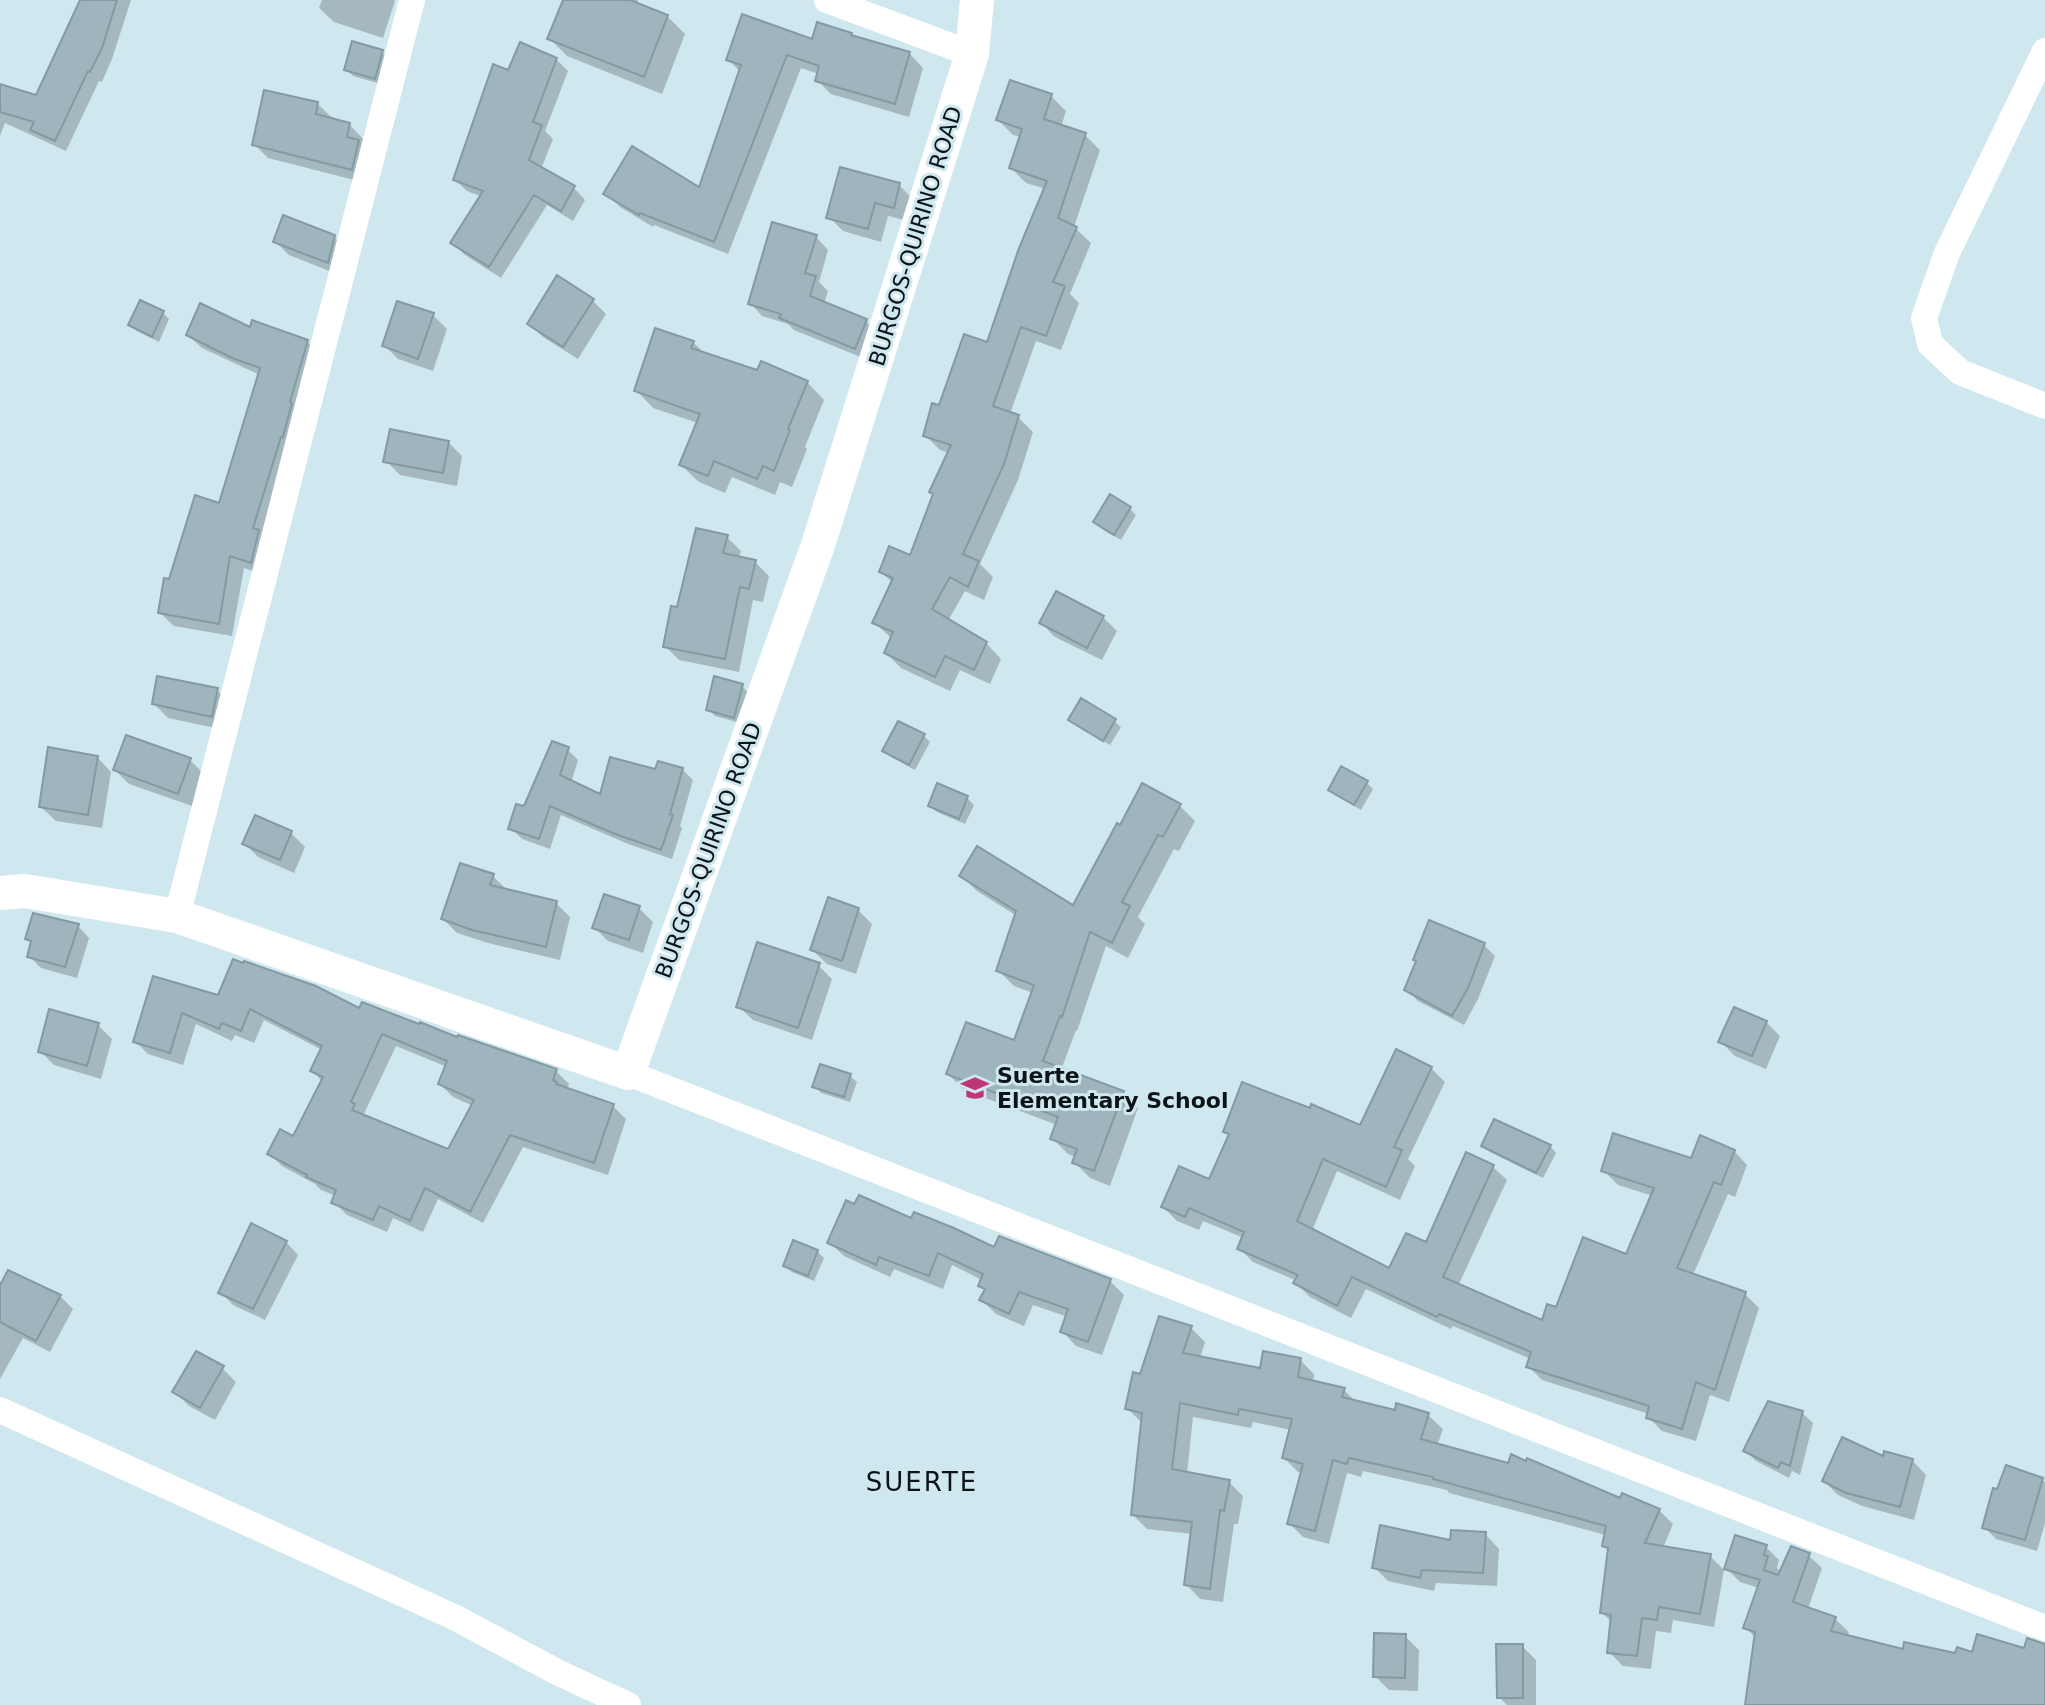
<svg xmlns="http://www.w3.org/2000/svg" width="2045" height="1705" font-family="'DejaVu Sans',sans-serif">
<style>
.shadow{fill:#0003;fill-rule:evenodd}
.building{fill:#9eb5bd;stroke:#849aa2;stroke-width:2;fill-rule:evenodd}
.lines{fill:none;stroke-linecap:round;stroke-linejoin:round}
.minor{stroke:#fff;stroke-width:26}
.tertiary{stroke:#fff;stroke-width:34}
.labels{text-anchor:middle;stroke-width:6;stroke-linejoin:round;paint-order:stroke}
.street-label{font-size:22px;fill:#0c1417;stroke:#cfe7ef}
.poi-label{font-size:22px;font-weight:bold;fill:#0c1417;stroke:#cfe7ef;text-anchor:start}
.quarter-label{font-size:26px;letter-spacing:2px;fill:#0c1417;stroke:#cfe7ef}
</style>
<rect width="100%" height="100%" fill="#cfe7ef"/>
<!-- shadow -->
<path class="shadow" d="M80 0H131L112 59 102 82 99 81 66 151 5 123 0 136V86L37 98 82 1Z
M322 0H394L395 1 383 38 334 22 319 8Z
M565 0H638L636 5 667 16 685 34 662 94 567 56 549 38Z
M854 38 909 53 923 68 909 117 831 94 817 80 819 74 801 68 728 254 654 225 653 227 620 207 606 193 700 190 740 72 728 59 813 41Z
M382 52 388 58 381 84 353 76 347 70Z
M556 59 568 71 545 131 553 139 541 169 574 188 585 200 573 221 547 205 501 278 465 255 453 243 482 197 467 191 455 180 510 72Z
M1051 96 1066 111 1061 127 1085 135 1100 150 1074 227 1091 243 1070 294 1079 303 1061 350 1036 341 1010 414 1018 417 1033 432 1018 480 980 564 993 577 984 600 965 591 948 621 986 643 1001 659 990 684 960 670 950 691 901 668 886 653 892 639 875 623 893 583 881 572 911 557 949 453 940 450 925 435 940 408 988 344 1046 189 1026 183 1011 168 1021 137 1013 135 998 120Z
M317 103 332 118 331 120 349 124 363 139 366 183 268 158 254 144Z
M899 185 913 199 908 221 888 216 881 242 843 231 829 217Z
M334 237 348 251 342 276 289 255 275 241Z
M816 237 828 250 819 282 828 291 824 304 866 321 879 334 868 360 794 330 788 324 762 316 750 303Z
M592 300 606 314 578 359 543 337 529 324Z
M163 313 169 319 159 342 137 331 130 325Z
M433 315 447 329 433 371 398 359 384 345Z
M251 330 307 342 321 355 264 575 244 568 232 636 174 626 160 613 170 581 220 505 260 375 202 348 188 335Z
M693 342 705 354 758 372 807 382 824 400 805 447 807 449 792 487 780 482 775 495 732 477 725 493 699 482 681 465 698 423 653 408 636 390Z
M448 442 462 456 457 486 400 475 386 461Z
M1130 509 1136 515 1121 540 1102 529 1095 522Z
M727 537 741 551 739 558 755 562 769 576 763 602 753 600 739 672 679 660 665 646 679 609Z
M1103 617 1117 631 1102 660 1055 637 1041 623Z
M742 686 748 693 740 723 715 716 708 709Z
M217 690 231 704 225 730 168 718 154 704Z
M1070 719 1114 721 1121 727 1110 745 1077 726Z
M924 736 930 742 915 770 891 757 885 751Z
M567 749 578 760 571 783 601 796 657 771 682 769 693 780 680 826 682 828 672 859 628 844 561 815 550 849 522 839 511 828Z
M97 757 111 772 102 828 56 821 41 807Z
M190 760 204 774 192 806 129 784 115 770Z
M1366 782 1373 789 1361 810 1337 796 1330 790Z
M967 798 974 805 965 824 937 812 930 806Z
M1180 806 1195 821 1179 851 1174 849 1138 917 1145 924 1128 958 1106 946 1077 1031 1076 1030 1061 1070 1123 1093 1138 1108 1110 1186 1090 1178 1074 1162 1076 1157 1068 1154 1052 1138 1057 1125 964 1090 948 1074 1015 1043 1033 993 1014 986 998 970 1017 916 977 891 961 876 1074 907 1121 827Z
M291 833 305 847 294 873 258 857 244 843Z
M493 876 508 891 556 903 570 917 560 960 488 943 457 933 443 919Z
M639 908 653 922 643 953 608 941 594 927Z
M858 910 872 924 856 974 827 964 812 950Z
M78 926 89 938 77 978 41 968 29 956 32 943 28 938Z
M1484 945 1495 956 1478 999 1464 1025 1418 1001 1406 989Z
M818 965 832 979 812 1040 753 1020 738 1006Z
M155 978 219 998 360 1011 556 1071 569 1084 567 1090 613 1106 626 1119 608 1175 523 1147 483 1223 438 1199 423 1232 393 1218 387 1232 347 1215 334 1202 336 1196 321 1190 315 1184 282 1166 269 1153 293 1139 323 1082 312 1071 322 1050 264 1020 254 1043 235 1035 232 1041 196 1024 183 1065 148 1054 135 1041ZM396 1046 447 1067 440 1084 453 1097 473 1106 448 1152 363 1116Z
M1766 1022 1780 1036 1766 1069 1735 1056 1721 1042Z
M98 1025 112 1039 101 1079 54 1065 40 1051Z
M1431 1068 1445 1082 1408 1159 1415 1166 1400 1200 1337 1171 1312 1231 1390 1271 1427 1245 1467 1155 1493 1167 1507 1180 1458 1286 1543 1322 1557 1309 1627 1257 1653 1196 1618 1185 1604 1171 1692 1161 1734 1151 1747 1165 1735 1197 1728 1194 1693 1275 1745 1294 1759 1308 1729 1402 1710 1395 1696 1441 1662 1431 1648 1417 1649 1414 1542 1380 1528 1366 1531 1359 1453 1326 1451 1329 1366 1289 1351 1318 1310 1297 1296 1283 1297 1281 1253 1262 1239 1248 1244 1238 1203 1221 1199 1230 1177 1221 1163 1207 1210 1182 1230 1136 1225 1131 1361 1127Z
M850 1076 857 1082 850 1102 821 1093 815 1086Z
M1483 1145 1550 1146 1556 1153 1543 1178 1490 1152Z
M912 1221 995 1250 1110 1281 1124 1295 1102 1355 1076 1346 1062 1331 1068 1317 1033 1305 1024 1326 996 1314 982 1300 986 1291 980 1285 982 1280 952 1265 943 1289 894 1269 890 1277 844 1256 829 1242Z
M286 1242 298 1255 265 1320 233 1305 221 1292Z
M817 1251 824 1258 814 1281 792 1272 785 1266Z
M0 1290 60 1296 73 1309 50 1352 23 1338 0 1379Z
M1191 1328 1205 1342 1200 1358 1261 1371 1300 1360 1314 1374 1313 1383 1344 1390 1357 1403 1396 1413 1428 1415 1443 1429 1437 1446 1659 1510 1673 1524 1663 1548 1710 1556 1724 1570 1714 1627 1673 1620 1671 1633 1656 1631 1651 1669 1623 1666 1609 1652 1612 1622 1602 1613 1609 1550 1605 1545 1606 1535 1449 1493 1447 1490 1363 1471 1361 1477 1347 1473 1329 1544 1303 1537 1289 1523 1302 1473 1298 1472 1284 1458 1291 1430 1253 1422 1251 1428 1193 1417 1187 1474 1229 1482 1243 1496 1238 1524H1234L1223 1602 1200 1599 1186 1584 1193 1534 1147 1529 1133 1515 1142 1423 1127 1408 1142 1376Z
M222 1368 236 1382 215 1420 189 1406 175 1392Z
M1802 1413 1813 1423 1800 1475 1792 1471 1789 1478 1756 1461 1746 1451Z
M1884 1459 1912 1460 1926 1475 1914 1520 1862 1506 1838 1495 1824 1481Z
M2042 1480 2045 1482V1523L2037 1551 1996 1539 1984 1527Z
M1485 1534 1499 1549 1497 1586 1436 1583 1434 1591 1388 1581 1374 1567Z
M1766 1547 1779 1560 1777 1568 1781 1573 1808 1555 1822 1568 1808 1609 1835 1619 1849 1632 1847 1637 1904 1651 1957 1656 2025 1651 2045 1645V1705H1747L1756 1638 1746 1628 1759 1588 1740 1582 1726 1568Z
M1405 1636 1419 1650 1418 1691 1389 1690 1375 1676Z
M1522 1646 1536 1660V1705H1507L1499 1697Z"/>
<!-- building -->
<path class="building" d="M80 0H117L102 48 90 72 88 71 55 141 30 130 34 122 0 112V84L36 95Z
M563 0H630L668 15 644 77 547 39Z
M742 14 812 39 817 22 852 33 851 35 910 52 895 104 815 81 819 66 787 55 714 242 640 213 639 215 603 194 632 146 699 187 741 65 726 60Z
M352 41 383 50 375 79 344 70Z
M520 42 557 58 533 122 542 125 529 160 575 186 561 211 534 195 489 267 450 243 483 191 453 180 493 64 508 70Z
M1010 80 1052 94 1044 119 1086 133 1058 218 1077 227 1053 282 1065 286 1046 336 1021 327 993 406 1019 415 1004 464 963 554 979 561 968 587 950 577 932 609 987 642 974 670 945 656 935 677 884 653 893 632 872 623 893 578 879 572 889 546 910 555 933 494 929 492 951 445 923 436 932 403 939 405 964 334 987 342 1019 248 1047 181 1009 168 1022 129 996 120Z
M264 90 318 102 316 114 350 123 347 137 359 140 352 170 252 145Z
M840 167 900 183 894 208 875 203 868 229 826 218Z
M283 215 335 235 328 263 273 242Z
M772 222 817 235 805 273 816 276 810 296 867 319 855 349 779 318 781 314 748 304Z
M557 275 594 299 563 347 527 324Z
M140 300 164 311 152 337 128 325Z
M397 301 434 313 418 359 382 346Z
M200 303 250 327 252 320 308 340 290 402 292 403 283 437H281L253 528 259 530 251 563 230 556 219 624 158 613 164 578 169 579 195 495 219 503 260 368 232 358 186 335Z
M655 328 694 341 691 348 757 370 761 361 808 381 788 429 790 430 774 471 763 466 757 479 714 461 708 476 679 465 700 414 634 391Z
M390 429 449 441 443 473 383 462Z
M1110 494 1131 507 1114 535 1093 522Z
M696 528 728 535 723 553 756 560 749 589 740 587 725 659 663 647 671 606 677 607Z
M1056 591 1104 616 1087 648 1039 623Z
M157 676 218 688 212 717 152 704Z
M714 676 743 684 734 718 706 710Z
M1081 698 1116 719 1103 741 1068 720Z
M898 721 925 734 909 765 882 751Z
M126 735 191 758 178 794 113 770Z
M552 741 569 747 560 775 600 794 610 757 655 769 658 761 683 768 670 814 673 815 661 850 615 834 550 806 539 839 508 829 516 804 524 806Z
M48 747 98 756 88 815 39 807Z
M1341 766 1368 781 1354 805 1328 790Z
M937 783 968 796 959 819 928 806Z
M1142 783 1181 804 1163 837 1158 835 1122 902 1130 906 1112 943 1090 932 1062 1017 1060 1016 1043 1061 1124 1091 1094 1171 1072 1163 1077 1149 1050 1139 1058 1117 946 1074 966 1022 1014 1040 1034 985 996 971 1016 911 959 876 977 846 1073 905 1117 823 1120 825Z
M255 815 292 831 280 860 242 844Z
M460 863 494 874 490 885 557 901 546 947 472 930 441 919Z
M604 894 640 906 629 940 592 928Z
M828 897 859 908 842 961 810 950Z
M33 913 79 924 65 967 27 957 31 941 25 939Z
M1429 920 1485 943 1468 988 1452 1016 1404 990 1416 961 1413 960Z
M757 942 820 963 798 1028 736 1007Z
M233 959 243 963 244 961 316 986 359 1008 362 1002 419 1024 420 1022 457 1037 458 1035 557 1069 553 1080 557 1082 556 1084 614 1104 594 1163 510 1135 470 1212 425 1188 410 1221 379 1206 373 1220 331 1203 336 1190 306 1177 307 1175 267 1154 280 1129 293 1136 323 1077 310 1071 322 1046 250 1009 241 1031 222 1023 219 1029 182 1013 170 1053 133 1042 153 976 218 995ZM382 1034 447 1061 438 1084 474 1100 448 1149 352 1110 355 1104 351 1102Z
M1734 1007 1767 1021 1752 1056 1718 1042Z
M49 1009 99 1023 87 1066 38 1052Z
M1396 1049 1432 1067 1394 1147 1402 1150 1386 1187 1323 1159 1297 1221 1389 1268 1406 1233 1426 1242 1466 1152 1494 1165 1443 1277 1542 1320 1547 1304 1556 1307 1583 1237 1626 1254 1654 1188 1601 1171 1613 1133 1691 1158 1700 1135 1735 1150 1721 1185 1714 1182 1677 1268 1746 1292 1715 1390 1696 1382 1682 1429 1646 1418 1649 1406 1526 1367 1531 1352 1439 1314 1437 1317 1352 1277 1337 1306 1293 1283 1298 1275 1237 1249 1244 1232 1189 1208 1185 1217 1161 1207 1179 1166 1209 1179 1229 1134 1223 1132 1242 1082 1310 1108 1311 1104 1360 1125Z
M820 1064 851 1074 844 1097 812 1087Z
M1494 1119 1551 1145 1536 1173 1481 1146Z
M859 1195 911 1218 914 1212 954 1228 994 1247 999 1236 1111 1279 1088 1342 1060 1332 1068 1309 1019 1292 1009 1314 979 1300 985 1289 978 1286 983 1274 938 1253 929 1276 879 1257 876 1265 827 1243 846 1200 854 1204Z
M251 1223 287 1241 253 1309 218 1293Z
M793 1240 818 1250 808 1276 783 1266Z
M8 1270 61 1295 36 1341 0 1322V1285Z
M1159 1316 1192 1326 1183 1353 1260 1368 1263 1351 1301 1358 1298 1377 1345 1388 1342 1397 1395 1410 1396 1403 1429 1413 1421 1439 1508 1463 1511 1454 1526 1461 1527 1458 1620 1498 1622 1493 1660 1509 1645 1543 1711 1554 1700 1614 1659 1607 1657 1620 1642 1618 1637 1656 1607 1653 1611 1615 1600 1613 1608 1548 1602 1546 1606 1526 1433 1479V1477L1349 1458 1347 1464 1333 1460 1315 1531 1287 1524 1303 1464 1282 1458 1292 1419 1239 1409 1238 1415 1180 1403 1172 1469 1230 1480 1224 1511 1220 1510 1210 1589 1184 1585 1192 1522 1131 1515 1142 1413 1125 1409 1133 1372 1140 1374Z
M196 1351 224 1366 200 1408 172 1392Z
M1768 1401 1803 1411 1790 1466 1781 1462 1778 1468 1743 1451Z
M1842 1437 1883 1456 1884 1451 1913 1459 1900 1507 1846 1493 1822 1481Z
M2006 1465 2043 1478 2025 1540 1982 1528 1993 1488 1997 1489Z
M1380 1525 1450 1540 1451 1530 1486 1532 1483 1573 1422 1570 1420 1578 1372 1568Z
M1735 1535 1767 1545 1764 1555 1768 1556 1764 1570 1778 1575 1791 1546 1810 1553 1793 1602 1836 1617 1831 1631 1903 1649 1904 1642 1955 1653 1957 1647 1972 1652 1977 1634 2024 1648 2027 1638 2045 1644V1705H1745L1755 1632 1743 1628 1760 1580 1724 1569Z
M1374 1633 1406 1634 1405 1678 1373 1677Z
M1496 1644H1523V1698H1497Z"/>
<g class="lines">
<!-- minor -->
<path class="minor" d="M827 0 972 54
M2045 51 1947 253 1924 318 1930 344 1960 372 2045 406
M177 916 412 0
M628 1073 2045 1628
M0 1410 456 1618 557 1672 628 1705"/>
<!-- tertiary -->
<path class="tertiary" d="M0 893 25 891 177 916 628 1073 818 545 972 54 977 0"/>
</g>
<!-- icons -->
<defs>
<g id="school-bare" transform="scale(2.16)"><path d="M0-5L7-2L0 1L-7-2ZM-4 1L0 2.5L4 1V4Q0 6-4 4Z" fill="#bd3675" stroke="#cfe7ef" stroke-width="2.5" paint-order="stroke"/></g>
</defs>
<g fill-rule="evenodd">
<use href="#school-bare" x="975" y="1088"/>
</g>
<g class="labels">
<!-- street labels -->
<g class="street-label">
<text transform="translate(915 236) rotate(-73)" y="8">BURGOS-QUIRINO ROAD</text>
<text transform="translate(708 850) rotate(-70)" y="8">BURGOS-QUIRINO ROAD</text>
</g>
<!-- poi labels -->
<g class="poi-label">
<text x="997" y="1083">Suerte<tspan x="997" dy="25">Elementary School</tspan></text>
</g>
<!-- quarter labels -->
<g class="quarter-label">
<text x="922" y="1491">SUERTE</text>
</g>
</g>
</svg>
